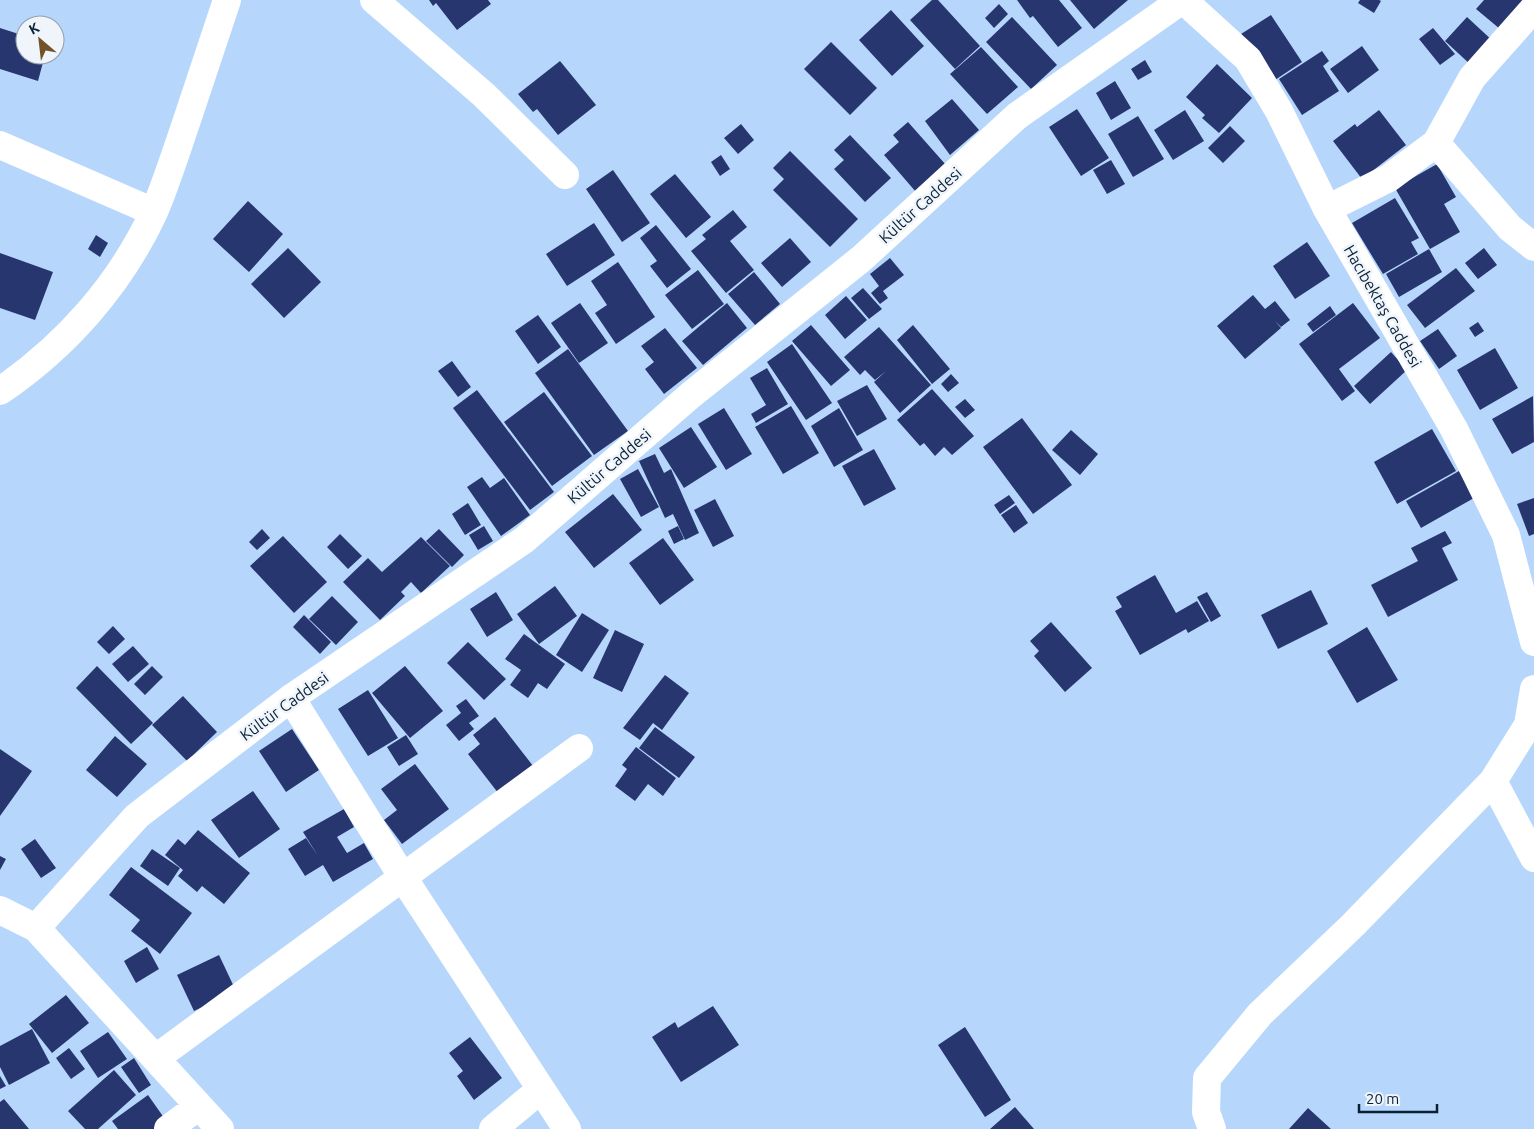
<svg xmlns="http://www.w3.org/2000/svg" width="1534" height="1129" font-family="Ubuntu,sans-serif">
<style>
.building{fill:#27366f}
.lines{fill:none;stroke-linecap:round;stroke-linejoin:round}
.minor{stroke:#fff;stroke-width:28}
.labels{text-anchor:middle;stroke-width:5;stroke-linejoin:round;paint-order:stroke}
.street-label{font-size:16px;fill:#0a2036;stroke:#eff5fb}
</style>
<rect width="100%" height="100%" fill="#b6d7fb"/>
<!-- building -->
<path class="building" d="M429 0H488L491 4 457 30 436 3 433 6Z
M932 0H938L980 46 955 69 910 20Z
M1017 0H1059L1082 28 1058 47 1033 16 1030 18Z
M1070 0H1128L1094 29Z
M1360 0H1379L1381 1 1374 13 1358 3Z
M1484 0H1533L1506 34 1476 9Z
M999 4 1008 14 994 28 985 18Z
M891 10 924 46 892 76 859 40Z
M1271 15 1302 62 1272 82 1241 34Z
M1012 17 1057 65 1031 89 986 42Z
M1467 17 1494 42 1472 66 1445 41Z
M0 28 25 36V55H45L38 81 0 69Z
M1433 28 1455 54 1440 65 1419 39Z
M831 42 877 88 850 115 804 69Z
M1362 46 1379 70 1348 93 1330 69Z
M981 47 1018 87 987 114 950 74Z
M1322 51 1329 61 1323 66 1339 91 1302 115 1279 79Z
M1145 60 1152 72 1138 80 1131 69Z
M560 61 596 105 558 135 537 109 533 112 518 94Z
M1217 64 1252 98 1219 133 1202 118 1205 115 1186 97Z
M1115 81 1131 108 1111 120 1096 93Z
M952 99 979 130 950 155 925 121Z
M1077 109 1109 158 1081 176 1049 127Z
M1185 110 1204 141 1173 160 1154 130Z
M1379 110 1406 145 1362 179 1333 141 1355 124 1357 127Z
M1138 116 1164 159 1133 177 1108 134Z
M908 122 946 165 916 192 884 155 899 142 893 135Z
M741 124 754 140 738 154 724 138Z
M1230 126 1245 141 1223 163 1208 148Z
M850 135 891 178 865 202 834 169 844 160 834 150Z
M790 151 858 219 830 247 773 190 784 179 773 168Z
M721 155 730 169 720 176 711 162Z
M1111 160 1125 184 1107 194 1093 170Z
M1437 164 1456 197 1444 204 1460 232 1430 249 1395 188Z
M613 170 650 223 622 242 586 189Z
M675 174 711 217 686 238 650 194Z
M1395 198 1419 238 1411 242 1418 254 1383 274 1352 223Z
M248 201 283 234 249 272 213 239Z
M733 210 747 227 730 241 754 270 726 293 691 251 706 239 702 235Z
M594 223 615 255 567 286 546 254Z
M656 225 691 269 667 288 650 266 657 261 640 238Z
M96 235 108 243 100 257 88 249Z
M790 238 811 262 782 287 761 263Z
M1307 242 1330 276 1295 299 1273 266Z
M288 248 321 282 284 318 251 284Z
M1484 248 1497 265 1478 279 1465 263Z
M1429 249 1442 272 1399 297 1386 274Z
M0 253 53 272 35 320 0 308Z
M890 258 904 275 883 291 888 298 880 304 871 293 879 286 870 274Z
M618 262 655 317 616 344 595 313 607 305 591 281Z
M1456 268 1475 291 1425 328 1407 305Z
M698 270 724 304 692 329 665 295Z
M754 272 780 304 755 325 728 294Z
M863 288 882 309 869 319 851 298Z
M1253 295 1265 309 1275 301 1290 320 1281 327 1275 321 1281 328 1245 359 1217 326Z
M846 296 867 320 845 339 825 315Z
M580 303 608 343 579 363 551 323Z
M727 303 747 328 703 365 682 341Z
M1353 303 1380 338 1339 369 1355 391 1342 401 1299 344Z
M1330 306 1336 315 1313 332 1307 324Z
M538 315 561 347 538 364 515 331Z
M1478 322 1484 331 1475 337 1469 328Z
M811 325 850 370 831 386 792 341Z
M913 325 950 369 932 384 897 340Z
M879 327 931 385 900 413 874 382 886 371 875 380 865 370 860 375 844 357Z
M665 328 697 368 664 394 645 369 654 362 641 346Z
M1438 329 1457 356 1439 369 1420 341Z
M792 344 832 403 806 420 767 362Z
M1495 348 1518 388 1480 410 1457 370Z
M568 349 628 431 594 455 535 373Z
M1391 352 1407 370 1370 404 1354 386Z
M452 361 471 387 458 397 438 371Z
M767 368 788 404 756 423 751 414 766 405 750 378Z
M951 374 959 383 948 392 941 384Z
M867 385 887 419 857 436 837 401Z
M932 389 974 436 952 455 944 447 935 456 924 443 920 446 897 420Z
M477 390 554 492 530 510 453 408Z
M544 392 592 456 552 486 504 422Z
M1533 396 1534 442 1512 454 1492 419Z
M965 399 975 410 965 418 955 407Z
M791 406 819 453 783 474 755 427Z
M724 408 752 454 726 470 698 424Z
M839 408 863 450 834 467 811 426Z
M1022 418 1072 485 1033 514 983 447Z
M691 427 717 467 684 488 659 448Z
M1432 429 1456 471 1397 504 1374 462Z
M1071 430 1098 454 1080 475 1052 450Z
M874 449 896 489 864 506 842 466Z
M655 454 664 473 671 469 699 533 685 540 673 514 665 518 639 461Z
M638 469 659 507 641 517 620 479Z
M1459 471 1474 498 1421 528 1406 501Z
M482 477 490 488 504 478 530 515 501 536 467 487Z
M613 494 642 530 594 568 565 532Z
M1009 495 1015 503 1000 514 994 505Z
M1534 498V534L1529 536 1517 504Z
M715 499 734 536 713 547 694 510Z
M468 503 481 525 465 535 452 514Z
M1016 505 1028 523 1014 533 1001 515Z
M484 526 493 541 478 550 469 535Z
M678 526 684 539 674 544 668 531Z
M262 529 270 538 257 550 249 542Z
M439 529 464 555 452 567 426 541Z
M1445 531 1452 543 1442 548 1458 580 1388 617 1371 585 1418 561 1411 548Z
M340 534 362 556 348 569 327 547Z
M283 536 327 582 294 613 250 566Z
M421 537 450 566 421 593 411 582 401 592 405 596 380 620 343 582 368 558 382 572Z
M663 538 694 580 660 605 629 563Z
M1155 575 1176 613 1197 601 1209 621 1188 633 1186 629 1140 655 1115 611 1122 607 1116 597Z
M555 586 577 616 539 644 517 614Z
M1311 590 1328 624 1278 649 1261 615Z
M496 592 513 620 487 637 470 609Z
M1207 592 1221 616 1211 622 1197 597Z
M332 596 358 622 336 645 309 619Z
M582 613 609 630 582 672 556 655Z
M304 615 331 642 320 654 293 627Z
M1051 622 1092 668 1065 692 1034 656 1039 651 1030 641Z
M113 626 125 639 109 654 97 642Z
M1367 627 1398 680 1357 703 1327 651Z
M615 630 644 644 622 692 593 678Z
M524 634 565 664 547 689 538 683 528 698 510 685 521 670 505 659Z
M468 642 506 679 484 700 447 663Z
M133 646 149 664 128 682 112 664Z
M97 666 153 723 131 744 76 688Z
M152 666 163 677 145 695 134 684Z
M405 666 443 711 410 738 372 693Z
M665 675 689 693 662 730 653 723 640 740 623 728Z
M368 690 398 738 368 756 338 709Z
M183 696 217 732 187 761 152 725Z
M466 699 479 716 469 723 474 729 459 741 446 725 461 713 456 706Z
M495 717 537 771 502 798 468 754 480 744 473 735Z
M655 727 695 757 679 778 639 748Z
M292 729 319 770 286 792 259 751Z
M406 735 418 754 399 766 387 747Z
M115 736 147 764 117 797 86 770Z
M636 747 676 778 663 796 648 784 635 801 615 786 627 769 622 765Z
M0 749 32 771 0 816Z
M415 764 449 809 402 844 384 820 397 810 381 789Z
M253 791 280 829 239 858 211 820Z
M344 809 354 827 337 837 347 853 364 843 373 859 333 882 323 865 305 876 288 849 306 838 318 856 303 832Z
M198 830 250 873 224 904 202 886 197 892 178 876 183 870 165 855 178 839 185 845Z
M35 839 56 868 41 878 21 849Z
M152 849 180 868 168 886 140 866Z
M0 856 6 859 0 870Z
M131 867 192 913 160 954 131 931 140 920 109 895Z
M147 947 159 969 136 983 124 961Z
M219 955 236 991 194 1011 177 975Z
M66 995 89 1023 52 1053 29 1024Z
M713 1006 739 1045 681 1082 652 1037 675 1022 678 1028Z
M965 1027 1011 1100 985 1117 938 1045Z
M32 1029 50 1063 9 1085 0 1067V1046Z
M108 1032 127 1059 98 1078 80 1051Z
M470 1037 502 1078 474 1100 457 1076 463 1071 449 1053Z
M69 1048 85 1069 71 1079 56 1058Z
M134 1058 151 1085 139 1093 121 1067Z
M114 1070 136 1095 98 1129H85L68 1111Z
M0 1076 6 1086 0 1089Z
M148 1095 167 1122 156 1129H118L112 1121Z
M4 1099 29 1129H0V1102Z
M1015 1107 1034 1129H990Z
M1308 1108 1331 1129H1289Z"/>
<g class="lines">
<!-- minor -->
<path class="minor" d="M374 0 484 95 565 175
M1183 0 1248 59 1279 111 1327 209 1454 429 1506 535 1534 642
M1436 143 1510 228 1534 247
M0 145 154 212
M1327 209 1389 178 1436 143 1472 78 1534 8
M0 391C66 346 120 285 154 212 166 184 175 155 185 126 199 84 213 42 227 0
M291 698 402 876 567 1129
M1493 781 1534 858
M0 910 36 928 220 1129
M36 928 137 816 291 698 524 540 692 394 861 259 1017 116 1182 0
M156 1058 579 748
M168 1129 199 1106
M493 1129 540 1090
M1212 1129 1206 1112 1207 1078 1260 1014 1353 925 1493 781 1528 725 1534 689"/>
</g>
<g class="labels">
<!-- street labels -->
<g class="street-label">
<text transform="translate(920 205) rotate(-42)" y="6">Kültür Caddesi</text>
<text transform="translate(1383 306) rotate(60)" y="6">Hacıbektaş Caddesi</text>
<text transform="translate(609 466) rotate(-41)" y="6">Kültür Caddesi</text>
<text transform="translate(284 706) rotate(-36)" y="6">Kültür Caddesi</text>
</g>
</g>
<!-- north arrow -->
<g transform="translate(40 40) rotate(332)"><circle r="24" fill="#eff5fb" stroke="#93a0ac"/>
<path d="M0-4L9 19L0 12L-9 19Z" fill="#735229"/>
<text y="-8" font-size="14" font-weight="bold" text-anchor="middle" fill="#0a2036">K</text>
</g>
<!-- scale -->
<path d="M1359 1104v8h78v-8" fill="none" stroke="#0a2036" stroke-width="2.5"/>
<text x="1366" y="1104" font-size="15" fill="#0a2036" stroke="#eff5fb" stroke-width="4" paint-order="stroke">20 m</text>
</svg>
